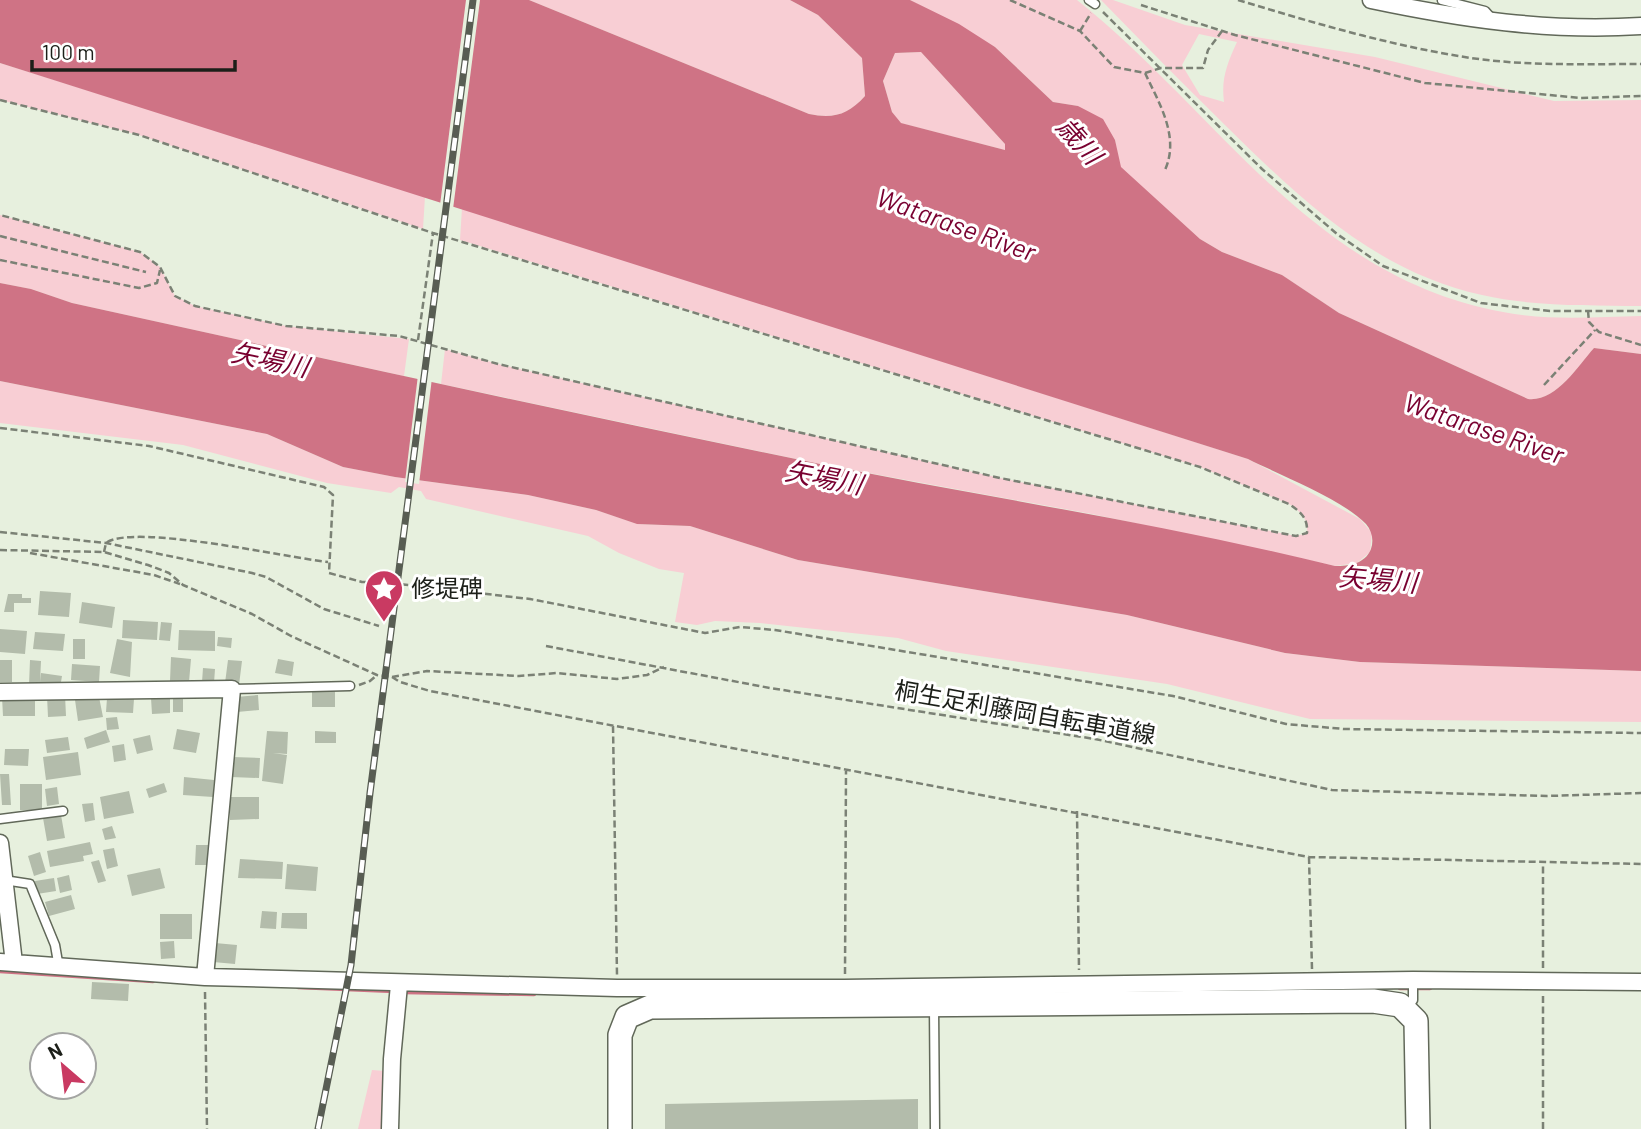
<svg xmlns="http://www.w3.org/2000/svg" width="1641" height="1129" font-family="Barlow,'Noto Sans JP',sans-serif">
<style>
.green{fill:#f8ced4;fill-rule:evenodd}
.water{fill:#cf7385;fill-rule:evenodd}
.pier{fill:#e7f0de}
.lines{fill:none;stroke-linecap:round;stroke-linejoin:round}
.stream{stroke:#cf7385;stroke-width:4.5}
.building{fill:#b3bcab}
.lane-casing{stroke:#616859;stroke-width:11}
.street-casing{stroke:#616859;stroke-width:19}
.secondary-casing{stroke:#616859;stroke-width:26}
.path{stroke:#7b8175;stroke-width:2.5;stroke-dasharray:7 3.5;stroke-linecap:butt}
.lane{stroke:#fff;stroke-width:8}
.street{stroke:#fff;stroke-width:16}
.secondary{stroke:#fff;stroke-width:23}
.rail-casing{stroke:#585d53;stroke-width:7}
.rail{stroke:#fff;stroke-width:4.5;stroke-dasharray:13;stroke-linecap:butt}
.labels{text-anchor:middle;stroke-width:6;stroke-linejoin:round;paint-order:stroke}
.poi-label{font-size:24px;fill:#1c1f19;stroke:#fff;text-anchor:start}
.street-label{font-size:24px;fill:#1c1f19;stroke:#fff}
.water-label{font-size:26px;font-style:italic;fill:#790130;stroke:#fff}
</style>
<rect width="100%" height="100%" fill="#e7f0de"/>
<!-- green -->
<path class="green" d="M529 0H790L818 15 862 58 865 96C848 115 833 119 809 114Z
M910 0H1077C1219 113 1311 277 1503 312 1548 321 1596 317 1641 316V354L1594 348C1577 367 1556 402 1528 399L1339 313 1282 275 1222 252 1200 239 1120 167 1115 140 1078 106 1053 102 995 47Z
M1101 0H1113L1185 25 1375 57 1554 101 1641 100V306C1588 305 1535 307 1482 295 1377 272 1302 201 1228 128 1185 86 1143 43 1101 0ZM1199 34 1237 42C1227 64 1221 79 1224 102L1200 95 1182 65Z
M921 52 1005 144V150L900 123 892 112 883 81 895 53Z
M0 63 425 196 423 229 139 135 0 100Z
M462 208 1248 459 1360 519 1372 533 1370 552 1357 563 1335 566 1092 514 820 464 441 384 445 349 498 364 1000 478 1296 536 1307 533C1308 518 1301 512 1289 504L1200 467 460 240Z
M0 215 140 252 160 267 175 296 195 306 286 326 409 339 404 376 72 303 31 289 0 283Z
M0 381 267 434 343 467 395 477 528 495 596 510 638 524 690 526 798 560 1127 615 1285 653 1360 662 1641 671V722L1310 719 1167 684 946 651 898 638 760 623 715 621 697 625 675 622 684 573 659 569 619 553 588 536 426 499 421 491 399 487 391 493 327 483 183 445 0 423Z
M372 1070 385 1071 384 1129H358Z"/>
<!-- water -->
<path class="water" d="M0 0H529L809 114C833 119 848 115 865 96L862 58 818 15 790 0H910L959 24 995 47 1053 102 1078 106 1103 119 1115 140 1121 167 1200 239 1222 252 1282 275 1339 313 1528 399C1556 402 1577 367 1594 348L1641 354V671L1360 662 1285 653 1127 615 798 560 690 526 637 524 596 510 528 495 395 477 343 467 267 434 0 381V283L31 289 72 303C321 358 570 413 820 464 991 498 1164 524 1335 566 1349 566 1365 564 1371 549 1374 540 1372 531 1366 524 1342 499 1280 475 1248 459L0 63ZM921 52 1005 144V150L901 123 892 112 883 81 895 53Z"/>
<!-- pier -->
<path class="pier" d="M466 0H480L453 209 440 205Z
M418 375 432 378 419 484 405 482Z"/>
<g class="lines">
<!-- stream -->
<path class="stream" d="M0 971 153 981
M298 987 394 991
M1400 988H1430
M403 992 534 994"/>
</g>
<!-- building -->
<path class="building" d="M40 591 71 593 69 617 38 615Z
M8 594H22V598H31V603H14V612H4Z
M82 602 115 607 112 628 79 623Z
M123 620 158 622 157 640 122 638Z
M161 622 172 623 170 641 159 640Z
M0 629 27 631 25 654 0 652Z
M179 630 215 631V651L178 650Z
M35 632 65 634 63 651 33 649Z
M218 637 232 638 231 648 217 646Z
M73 639H85V659H73Z
M117 639 132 642 130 677 110 673Z
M171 657 191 659 189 682 170 681Z
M278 659 294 662 292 676 275 673Z
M0 660H12V682H0Z
M30 660 41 661 40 682 41 673 62 676 60 688 29 685Z
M228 660 242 661 239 685 225 683Z
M72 664 100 666 99 682 71 680Z
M203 668 215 669 214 683 202 682Z
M312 691H335V707H312Z
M65 695 66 716 48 717 47 696Z
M258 695 259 710 237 712 236 697Z
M173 696H183V712H173Z
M2 697H35V716H3Z
M99 697 103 717 78 721 75 700Z
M170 697V713L152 714 151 698Z
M107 698 134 699 133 713 106 712Z
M117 717 119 729 107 730 106 718Z
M177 729 200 733 196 753 173 749Z
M106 730 110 742 87 749 84 738Z
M267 731 288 732 287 754 273 753 287 755 283 784 262 781Z
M315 731 336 732V743H315Z
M150 735 153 750 137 754 133 739Z
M68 737 70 750 47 753 45 740Z
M124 744 126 760 114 762 112 746Z
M5 749H29L28 766 4 765Z
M78 752 81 775 46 780 43 757Z
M232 757 260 758 259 778 231 777Z
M0 774H9L11 805H2Z
M184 777 214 780 213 797 183 795Z
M164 783 167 792 149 798 146 789Z
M20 784H42V810H20Z
M57 787 59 804 47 806 45 789Z
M129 791 134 813 104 819 100 797Z
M230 797H259V819L230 820Z
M93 803 95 820 85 822 82 804Z
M61 815 65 838 47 841 43 818Z
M112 826 116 838 105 840 102 829Z
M90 842 93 854 83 856 84 861 50 867 47 851Z
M196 845H208L207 865H195Z
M114 848 118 866 107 869 103 850Z
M40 852 46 872 34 876 28 856Z
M240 859 283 862 282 879 238 878Z
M99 860 106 881 98 883 91 862Z
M287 864 318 867 316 891 285 889Z
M160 868 165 888 132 896 127 875Z
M69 875 72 890 60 893 57 878Z
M54 878 56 891 37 894 35 881Z
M71 895 75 909 49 916 45 902Z
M262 911 277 912 276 929 260 928Z
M282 913H307V929L281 928Z
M160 914H192V939H160Z
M174 941 175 958 161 959 160 942Z
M215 943 237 945 235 964 213 962Z
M92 982 129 984 128 1001 91 999Z
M918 1099V1129H665V1104Z"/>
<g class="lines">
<!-- lane casing -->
<g class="lane-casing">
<path id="lane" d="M1089 0 1095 4
M1442 0 1485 11 1493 20
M232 689 350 686
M0 819 63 811
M4 880 30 884 55 945 59 968
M934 1006 935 1129
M1406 1010 1413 1000V980"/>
</g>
<!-- street casing -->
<g class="street-casing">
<path id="street" d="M1371 0C1461 19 1549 32 1641 26
M0 692 232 689 205 977
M0 843 14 963
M0 962 205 977 617 988H844L1413 980 1641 982
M390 1129 392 1059 399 985"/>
</g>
<!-- secondary casing -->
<g class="secondary-casing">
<path id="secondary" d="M620 1129V1035L627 1017 650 1007 1373 1001 1400 1005 1416 1021 1418 1129"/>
</g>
<!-- path -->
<path class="path" d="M1010 0 1080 31 1114 67 1145 73 1161 68H1203L1208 50 1222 31
M1238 0C1314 23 1392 46 1471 58 1526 66 1585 64 1641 64
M1141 5 1235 35 1425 83 1581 98 1641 96
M1103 12 1262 169 1337 234 1383 266 1481 303 1550 311H1641
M1080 31 1091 13
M1145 73C1159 103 1181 138 1164 172
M0 100 139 135 433 233 1200 467 1289 504C1301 512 1308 518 1307 533L1296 536 1000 478 498 364 399 336 286 326 195 306 175 296 160 267 140 252 0 215
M0 236 146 272
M0 260 139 288 157 283 160 270
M1588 311 1589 322 1599 332 1641 345
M418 340 433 233
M1544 385 1595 330
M0 428 149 446 324 487 333 495 329 573 362 582H382L530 599 705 633 740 627 775 630 1173 696 1286 724 1344 729 1641 733
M0 532 106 543 252 573 266 577 324 609 379 626
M0 550 104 552 148 565 169 573 183 585 252 614 291 636 377 675 392 677 427 671 519 676 557 673 617 679 647 675 664 667
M104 552 106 543C132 523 289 558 328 562
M30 553 154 575 180 584
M546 646 770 688 1095 739 1332 790 1547 796 1641 793
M392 677 400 682 430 691 1309 857 1641 864
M359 685 370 681 377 675
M613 726 617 975
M1077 811 1079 970
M1309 857 1312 969
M1543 968V863
M845 974 846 771
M205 992 207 1129
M1543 996V1129"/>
<!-- lane -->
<use href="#lane" class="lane"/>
<!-- street -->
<use href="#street" class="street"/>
<!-- secondary -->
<use href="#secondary" class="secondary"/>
<!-- rail casing -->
<g class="rail-casing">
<path id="rail" d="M318 1129 351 965 370 793 473 0"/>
</g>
<!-- rail -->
<use href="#rail" class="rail"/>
</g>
<!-- icons -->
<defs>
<g id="sight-pin" transform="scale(2.0125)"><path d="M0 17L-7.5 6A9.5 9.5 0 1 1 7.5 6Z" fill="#c93a62" stroke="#fff"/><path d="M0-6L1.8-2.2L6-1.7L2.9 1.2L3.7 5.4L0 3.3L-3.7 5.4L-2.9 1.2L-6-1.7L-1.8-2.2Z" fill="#fff"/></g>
</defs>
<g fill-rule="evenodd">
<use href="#sight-pin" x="384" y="589"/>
</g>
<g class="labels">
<!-- poi labels -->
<g class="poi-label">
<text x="411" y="597">修堤碑</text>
</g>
<!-- street labels -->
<g class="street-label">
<text transform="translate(1025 713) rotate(10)" y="8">桐生足利藤岡自転車道線</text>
</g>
<!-- water labels -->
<g class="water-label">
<text transform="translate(1079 141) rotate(48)" y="9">歳川</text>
<text transform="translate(956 225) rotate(20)" y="9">Watarase River</text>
<text transform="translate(270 360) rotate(12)" y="9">矢場川</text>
<text transform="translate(1484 429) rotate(19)" y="9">Watarase River</text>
<text transform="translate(824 478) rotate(11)" y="9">矢場川</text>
<text transform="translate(1378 580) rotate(5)" y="9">矢場川</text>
</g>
</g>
<!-- north arrow -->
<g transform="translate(63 1066) rotate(332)"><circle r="33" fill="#ffffff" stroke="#a4a5a3" stroke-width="2"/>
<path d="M0-5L12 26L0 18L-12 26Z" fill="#c93a62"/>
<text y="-10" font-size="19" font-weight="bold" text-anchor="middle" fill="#1c1f19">N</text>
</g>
<!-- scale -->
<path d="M32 60v10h203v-10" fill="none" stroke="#1c1f19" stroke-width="3.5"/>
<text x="42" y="60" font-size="21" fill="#1c1f19" stroke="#ffffff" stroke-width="5" paint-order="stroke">100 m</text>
</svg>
